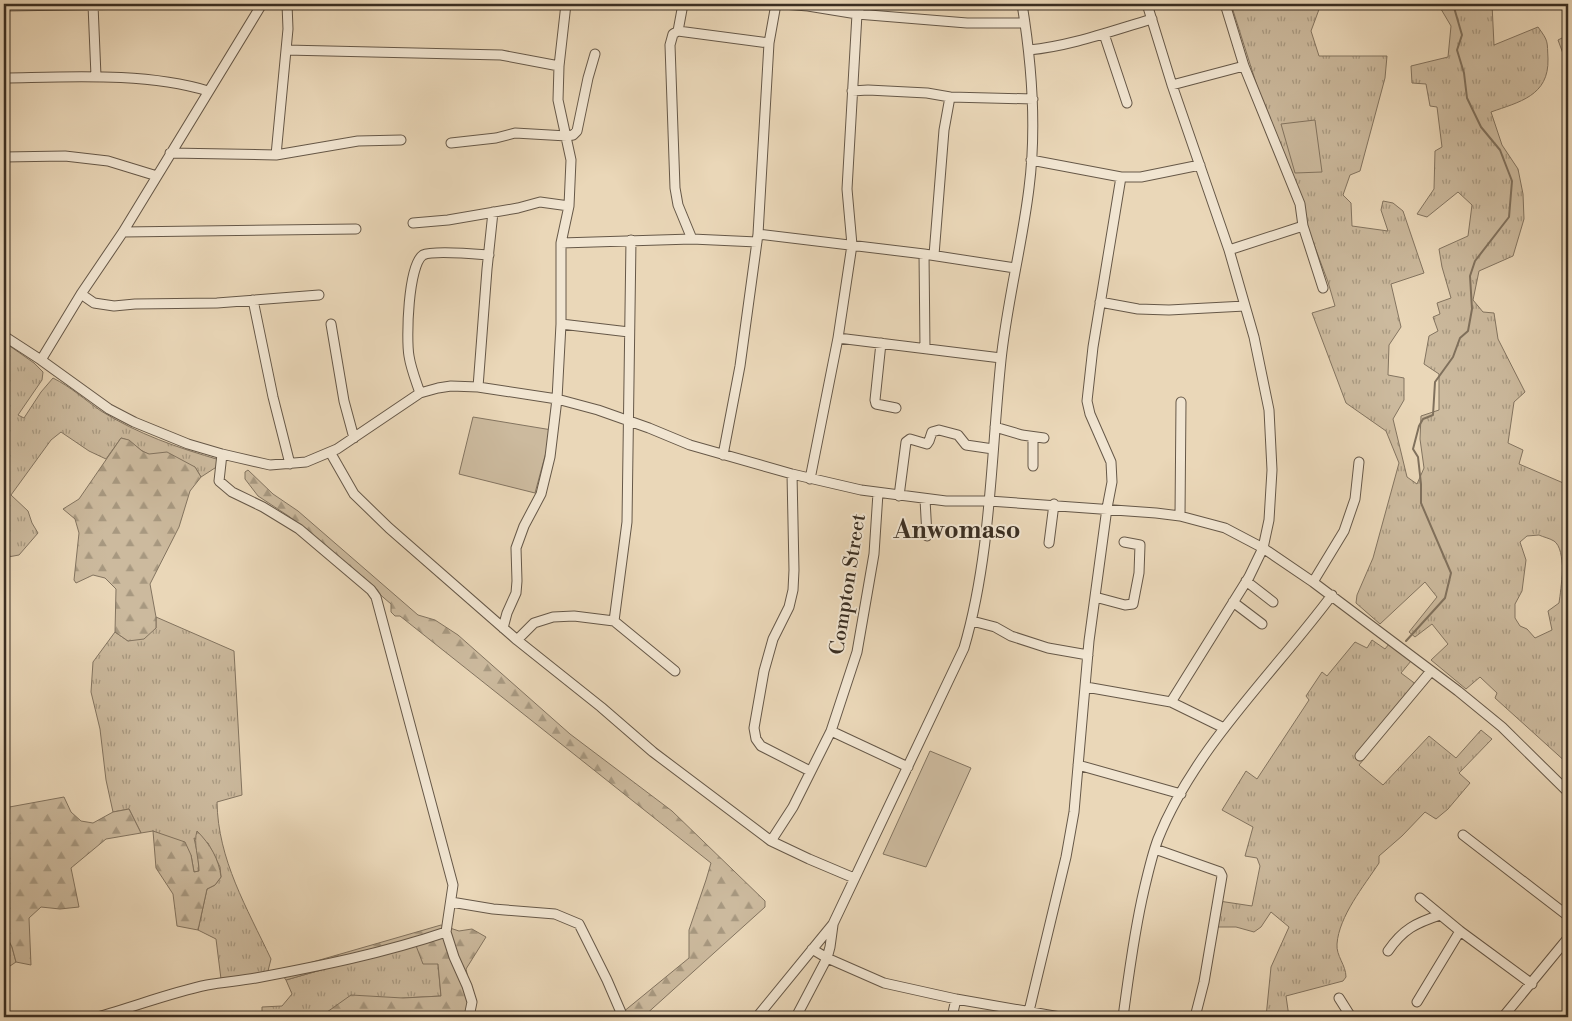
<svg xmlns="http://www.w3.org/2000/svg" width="1572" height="1021" font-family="'Libre Bodoni',serif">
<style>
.grass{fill:url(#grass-tufts);stroke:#837460;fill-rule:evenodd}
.forest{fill:url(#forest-firs);stroke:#837460}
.park{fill:#ccba9e;stroke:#837460}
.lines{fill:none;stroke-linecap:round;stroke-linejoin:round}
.stream{stroke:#80715d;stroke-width:2}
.minor-casing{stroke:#665848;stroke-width:11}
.minor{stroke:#f1e5d1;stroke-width:9}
.labels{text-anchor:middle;stroke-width:4;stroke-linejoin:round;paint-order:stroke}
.street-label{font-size:20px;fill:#3a2e22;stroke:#f1e5d1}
.district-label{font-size:25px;font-weight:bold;fill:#3a2e22;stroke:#f1e5d1}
</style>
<defs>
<pattern id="grass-tufts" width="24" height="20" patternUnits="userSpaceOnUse" patternTransform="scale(1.25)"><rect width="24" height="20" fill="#ccba9e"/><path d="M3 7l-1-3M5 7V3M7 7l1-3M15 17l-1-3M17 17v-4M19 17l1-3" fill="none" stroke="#a79880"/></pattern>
<pattern id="forest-firs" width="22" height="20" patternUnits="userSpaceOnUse" patternTransform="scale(1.25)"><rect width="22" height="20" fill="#ccba9e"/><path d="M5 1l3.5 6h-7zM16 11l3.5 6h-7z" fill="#a79880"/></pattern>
</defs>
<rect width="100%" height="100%" fill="#ead7b8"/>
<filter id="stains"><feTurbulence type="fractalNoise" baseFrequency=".004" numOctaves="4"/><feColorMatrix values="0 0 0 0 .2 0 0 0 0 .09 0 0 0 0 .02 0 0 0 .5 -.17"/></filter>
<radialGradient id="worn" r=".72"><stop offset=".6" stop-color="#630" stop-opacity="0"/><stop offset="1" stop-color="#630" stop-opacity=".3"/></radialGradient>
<!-- grass -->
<path class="grass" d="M1231 4H1321L1311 31 1319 56H1387L1385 78 1360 171 1350 175 1343 195 1351 203 1352 226 1388 231 1381 210 1383 201 1393 203 1403 211 1424 273 1391 284 1401 327 1389 345 1388 375 1404 378V400L1393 419 1407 477 1417 484 1424 468 1420 439 1421 416 1439 410V374L1424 364 1429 336 1438 331 1433 317 1440 314 1437 303 1451 298 1442 267 1439 249 1468 236 1472 205 1458 192 1427 217 1417 214 1434 189 1435 151 1442 147 1437 107 1430 106 1426 84 1412 83 1411 66 1448 57 1451 26 1438 4H1492L1494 45 1538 27C1549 42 1547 41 1548 59 1549 96 1519 102 1491 112L1502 145 1518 169 1523 194 1524 219 1513 256 1479 271 1473 300 1483 312 1494 313 1498 339 1525 392 1514 402 1508 443 1523 450 1519 464 1568 485V764L1495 698 1497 693 1480 677 1466 689 1431 660 1448 644 1432 624 1415 637 1409 632 1437 597 1425 582 1380 624 1356 603 1357 595 1373 558 1399 463 1386 431 1346 403 1312 313 1335 306 1328 282 1270 127ZM1539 535C1543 537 1549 538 1554 541 1567 550 1561 589 1559 603L1548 611 1552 630 1535 638 1527 629 1520 626 1515 618V604L1522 591 1526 560 1520 542 1527 536Z
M1568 35V59H1565L1558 40Z
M4 342 34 363 43 372 42 380 18 415 24 418 41 392 53 378C71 387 85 400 101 411 138 434 178 448 220 460L218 466 201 477 195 467C179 462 163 460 148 454 138 450 132 440 121 438L106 459 89 451 61 432 51 440 11 495 28 511 32 523 38 533 19 555 8 557 4 555Z
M156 617 234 651 242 795 217 802C218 860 247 908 271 959L268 971 242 977 221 979 216 939 198 930 207 889 215 885 221 877 220 867 208 843 194 838 198 856 199 871 194 872 191 855 153 831 141 833 129 809 113 812 106 780 100 729 91 692 93 662 115 632 128 641 156 628Z
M1372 640 1385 649 1389 644 1411 661 1401 673 1417 685 1358 754 1364 759 1359 765 1383 785 1429 736 1456 758 1481 730 1492 739 1459 773 1470 783 1448 809 1436 819 1425 812 1402 836 1379 856V863C1364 886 1339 916 1337 944 1336 956 1346 965 1346 977L1343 981 1286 996 1289 1017H1266L1271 967 1289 927 1271 912 1261 927 1254 932 1236 927H1217L1219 901 1252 906 1260 866 1257 858 1245 856 1253 827 1222 810 1246 771 1257 779 1309 700 1306 696 1322 672 1327 676 1355 642 1367 648Z
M4 931 12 947 16 962 4 970Z
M415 943 438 964 441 996 403 998 327 1013 320 1017H262V1007L282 1006 292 994 286 980Z"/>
<!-- forest -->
<path class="forest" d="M121 438 129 440 142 451 149 454 167 452 195 467 201 477 190 491 179 527 150 584 156 617V628L144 639 128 641 115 632 116 589 105 578 93 575 76 583 74 580 79 533 75 519 63 509 79 499Z
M248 470 273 494 298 511 418 615 435 620 458 635 570 734 672 811 765 901V907L643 1017H617L689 958V930L706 880 711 863 400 616H395L391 612V604L290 517 258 496 245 479V472Z
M64 797 71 812 81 821 93 823 113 812 129 809 141 833 106 839 71 868 79 907 60 909 41 907 29 918 31 965 16 962 12 947 4 931V889L7 888 4 882V808Z
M153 831 185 842 191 855 194 872 199 871C199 858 193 843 197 831 210 844 219 859 221 877L215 885 207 889 198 930 177 926 173 894 156 868Z
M441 925 459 931 472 929 486 937 466 969 475 1011 474 1017H320L351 995 403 998 441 996 438 964H423L415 943 286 980 283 976 285 970Z"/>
<!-- park -->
<path class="park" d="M1315 120 1322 172 1295 173 1281 124Z
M473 417 552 430 535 493 459 474Z
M930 751 971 768 926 867 883 854Z"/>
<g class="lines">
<!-- stream -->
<path class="stream" d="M1406 641 1445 598 1451 573 1421 503V484L1418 457 1413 449 1419 426 1423 419 1433 415 1435 382 1453 357 1460 338 1468 331 1472 309 1470 276 1475 261 1509 217 1512 181 1500 150 1481 127 1467 98 1464 73 1457 50 1462 35 1453 4"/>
<!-- minor casing -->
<g class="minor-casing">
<path id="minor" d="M683 4 678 31 673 34 670 45 675 188 678 205 692 239
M783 4 808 6 857 14 967 23H1025
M1147 4 1172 85 1229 250 1254 337 1269 410 1272 470 1269 520 1263 548 1249 577 1171 702
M1225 4 1244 66 1300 204 1303 226 1323 288
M93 5 96 76
M4 6 142 4
M678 31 769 43
M1104 34 1127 103
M286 50 501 55 559 66
M1029 50C1071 46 1111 31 1152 19
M4 78C69 77 145 72 208 91
M1172 85 1244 66
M852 91 868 90 927 93 950 97 1033 99
M451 143 496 138 515 133 567 136 573 135 577 131 588 78 595 54
M170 153 276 155 358 141 401 140
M276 155 288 29 287 4
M4 157 65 156 108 161 157 176
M1031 160 1121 177H1141L1200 165
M413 223 448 220 518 208 540 202 569 206
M123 232 356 229
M758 234 924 254 1015 268
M561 243 692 239 757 242
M1229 250 1303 226
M924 254 925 348
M934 255 944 130 950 97
M81 294 94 303 114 306 135 304 217 303 319 295
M253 300 273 397 290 464
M1100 302 1138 309 1169 310 1245 306
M331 324 344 401 354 438
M561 324 629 332
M4 336 41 360 109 409 134 422 188 444 222 454 270 465 306 462 337 449 420 393 438 388 451 386 478 387 557 399 598 410 649 428 690 445 792 474 861 490 946 501H989L1156 513 1180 516 1225 528 1263 548 1313 582 1458 691 1502 727 1568 792
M838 338 1001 358
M881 343 875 400 876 404 896 408
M41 360 81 294 123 232 262 4
M478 387 487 269 493 212
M420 393C416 381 411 369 409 356 406 339 408 265 423 255 433 250 476 254 489 255
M995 427 1022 435 1044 438
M330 452 354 494 389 528 517 640 601 707 653 752 771 841 809 859 854 878
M222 454 219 481 232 492 263 507 299 529 371 590 376 597 453 885 446 932 454 957 467 986 472 1002 469 1017
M723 455 740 366 758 234 769 43 776 4
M1033 466V437
M792 474 794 570 793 590 789 607 773 639 764 671 754 728 756 739 761 746 810 771
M810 479 838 338 852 245 847 189 857 14 861 4
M899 496 906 442 910 439 927 444 929 441 932 432 939 430 958 435 966 445 993 449
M925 499 927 536
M1180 516 1181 402
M1049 543 1054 504
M1246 581 1273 602
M1313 582 1344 531 1355 499 1359 462
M1095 597 1125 605 1133 604 1139 573 1140 545 1124 542
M1233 602 1262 624
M614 621 627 522 631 240
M972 621 995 627 1011 636 1048 648 1088 655
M503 628 507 613 516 593 517 581 516 548 524 526 541 494 550 457 557 399 561 324V243L569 206 571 160 558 100 559 66 566 4
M517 640 534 623 553 617 574 616 614 621 675 671
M1086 687 1171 702 1224 728
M831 731 908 767
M1360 756 1431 671
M1078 765 1181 794
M1463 835 1568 916
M771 841 793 807 831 731 857 652 874 554 878 493
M1155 849 1220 872 1222 876 1204 982 1195 1017
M1420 898 1460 931 1532 984
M451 902 493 909 555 914 579 924 607 980 623 1017
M812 949 827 958 884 983 956 999 1060 1017
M1388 951C1403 929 1416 923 1440 915
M1339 998 1351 1017
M1417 1002 1460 931
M1029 1011 1066 857 1074 812 1089 641 1107 508 1112 482 1111 462 1090 414 1087 401 1093 347 1121 177
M97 1017C134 1007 169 993 207 985 223 982 240 981 256 978 320 966 384 953 446 932
M757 1017 833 924 964 648C991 556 991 455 1001 360 1007 302 1022 246 1029 188 1037 126 1032 65 1022 4
M796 1017 827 958 830 947 833 925
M952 1017 956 999
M1123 1017C1129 974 1134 932 1144 890 1148 873 1152 855 1158 839 1194 748 1274 673 1332 595
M1503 1017 1568 938"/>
</g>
<!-- minor -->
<use href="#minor" class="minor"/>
</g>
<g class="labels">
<!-- street labels -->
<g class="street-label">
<text transform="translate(847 584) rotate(-81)" y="7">Compton Street</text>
</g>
<!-- district labels -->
<g class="district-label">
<text x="957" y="538">Anwomaso</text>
</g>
</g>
<!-- margin -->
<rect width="1572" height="1021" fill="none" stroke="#ead7b8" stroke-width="20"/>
<rect x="5" y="5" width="1562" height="1011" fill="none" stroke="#3a2e22" stroke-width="2.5"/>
<rect x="10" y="10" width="1552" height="1001" fill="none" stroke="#3a2e22"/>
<rect width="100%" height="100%" filter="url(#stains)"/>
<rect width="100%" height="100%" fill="url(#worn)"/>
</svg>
